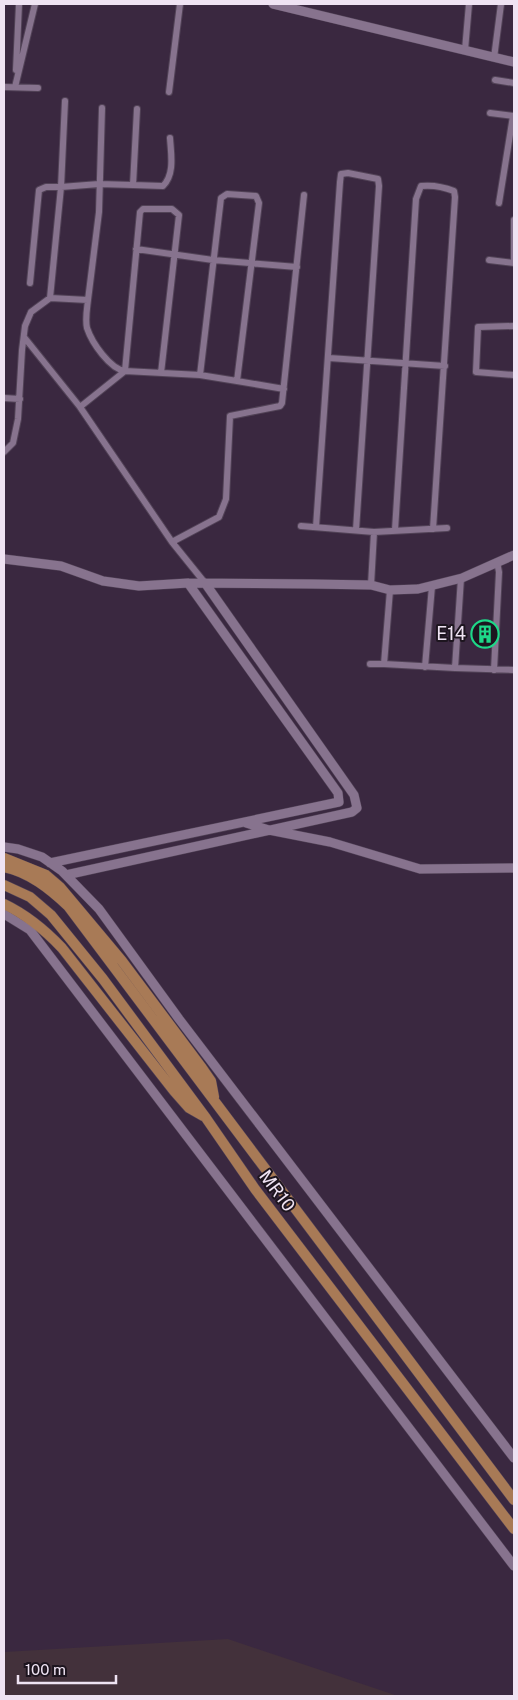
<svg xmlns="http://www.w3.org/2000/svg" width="518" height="1700" font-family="'Public Sans',sans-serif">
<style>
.industrial{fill:#43313b}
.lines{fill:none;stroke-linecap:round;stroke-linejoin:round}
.street-casing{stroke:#524357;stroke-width:8}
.secondary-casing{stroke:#524357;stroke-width:10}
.primary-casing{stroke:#524357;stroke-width:11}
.street{stroke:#87738e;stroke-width:6}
.secondary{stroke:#87738e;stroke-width:9}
.primary{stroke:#a87a56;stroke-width:10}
.labels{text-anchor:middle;stroke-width:4;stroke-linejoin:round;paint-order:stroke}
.poi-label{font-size:18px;fill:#efe3f3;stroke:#1d151f;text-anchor:end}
.street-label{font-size:18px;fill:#efe3f3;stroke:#1d151f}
</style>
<rect width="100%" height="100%" fill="#3a2840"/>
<!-- industrial -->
<path class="industrial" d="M228 1639 398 1696H4V1652Z"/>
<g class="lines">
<!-- street casing -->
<g class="street-casing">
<path id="street" d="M465 50 469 4
M494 58 501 4
M16 70 19 4
M495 80 514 83
M4 87 38 88
M15 87 35 4
M169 92 180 4
M137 109 133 185 163 186C175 174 171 154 170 138
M490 113 514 116
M499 203 513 116
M514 220V263
M136 249 213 260 297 267
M489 260 514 263
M30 283 39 190 46 187H61L65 101
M50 298 61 187 99 184 133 185
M88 300C87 309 85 319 87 328 92 343 110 369 125 371
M514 326 478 327 476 372 514 375
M24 337 80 407 172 542 205 583
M329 358 445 366
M161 373 179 215 172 209H143L140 212 125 371 200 375 237 381 259 203 256 196 227 194 221 198 200 375
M237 381 284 389
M4 398 20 399
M80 407 125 371
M4 452 13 443 18 419 22 350 25 326 31 312 50 298 88 300 99 212 102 108
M301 526 374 532 447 528
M316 527 340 182 341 174 348 173 378 179 379 186 356 530
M395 530 416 199 421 186C431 185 444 187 454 191L455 197 433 529
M172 542 219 517 226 499 230 416 280 406 282 403 304 195
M461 578 455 668 514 670
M371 585 374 532
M390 590 384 664 455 668
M370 664H384
M425 667 432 586
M494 670 499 572 497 562"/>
</g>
<!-- secondary casing -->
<g class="secondary-casing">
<path id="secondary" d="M273 4 514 62
M4 559 61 566 103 581 139 586 188 583 312 584 371 585 390 590 418 589 462 578 514 555
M246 823 269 830 330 842 420 869 514 868
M4 847 18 849 42 857 62 871 99 909 179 1019 514 1458
M50 863 339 802 338 793 188 583
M66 875 352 812 357 808 354 795 205 583
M4 914 30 930 514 1566"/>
</g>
<!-- primary casing -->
<g class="primary-casing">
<path id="primary" d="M4 858 46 875 60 887 122 961 202 1068 211 1081 214 1097
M4 867C29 872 50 889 68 906L514 1500
M4 885 30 897 51 915 103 979 206 1118 255 1189 514 1529
M4 904C27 915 44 929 62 948L174 1091 189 1108 203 1116"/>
</g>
<!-- street -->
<use href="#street" class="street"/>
<!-- secondary -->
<use href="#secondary" class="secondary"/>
<!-- primary -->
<use href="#primary" class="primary"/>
</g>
<!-- icons -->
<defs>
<g id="building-ring" transform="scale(1.4375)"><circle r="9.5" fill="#1d151f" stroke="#1ed888" stroke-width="1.5"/><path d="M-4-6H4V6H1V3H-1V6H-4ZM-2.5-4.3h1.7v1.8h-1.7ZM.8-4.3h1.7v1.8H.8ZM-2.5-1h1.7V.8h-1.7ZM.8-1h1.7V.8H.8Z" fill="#1ed888"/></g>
</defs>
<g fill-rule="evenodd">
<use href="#building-ring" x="485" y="634"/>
</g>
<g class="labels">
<!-- poi labels -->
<g class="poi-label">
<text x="466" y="640">E14</text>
</g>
<!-- street labels -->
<g class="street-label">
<text transform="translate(277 1191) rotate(53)" y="6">MR10</text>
</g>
</g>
<!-- border -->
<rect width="518" height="1700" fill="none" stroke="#efe3f3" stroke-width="10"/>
<!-- scale -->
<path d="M18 1675v8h98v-8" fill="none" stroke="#efe3f3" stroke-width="2.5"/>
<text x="25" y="1675" font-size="15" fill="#efe3f3" stroke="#1d151f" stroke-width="4" paint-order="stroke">100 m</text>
</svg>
